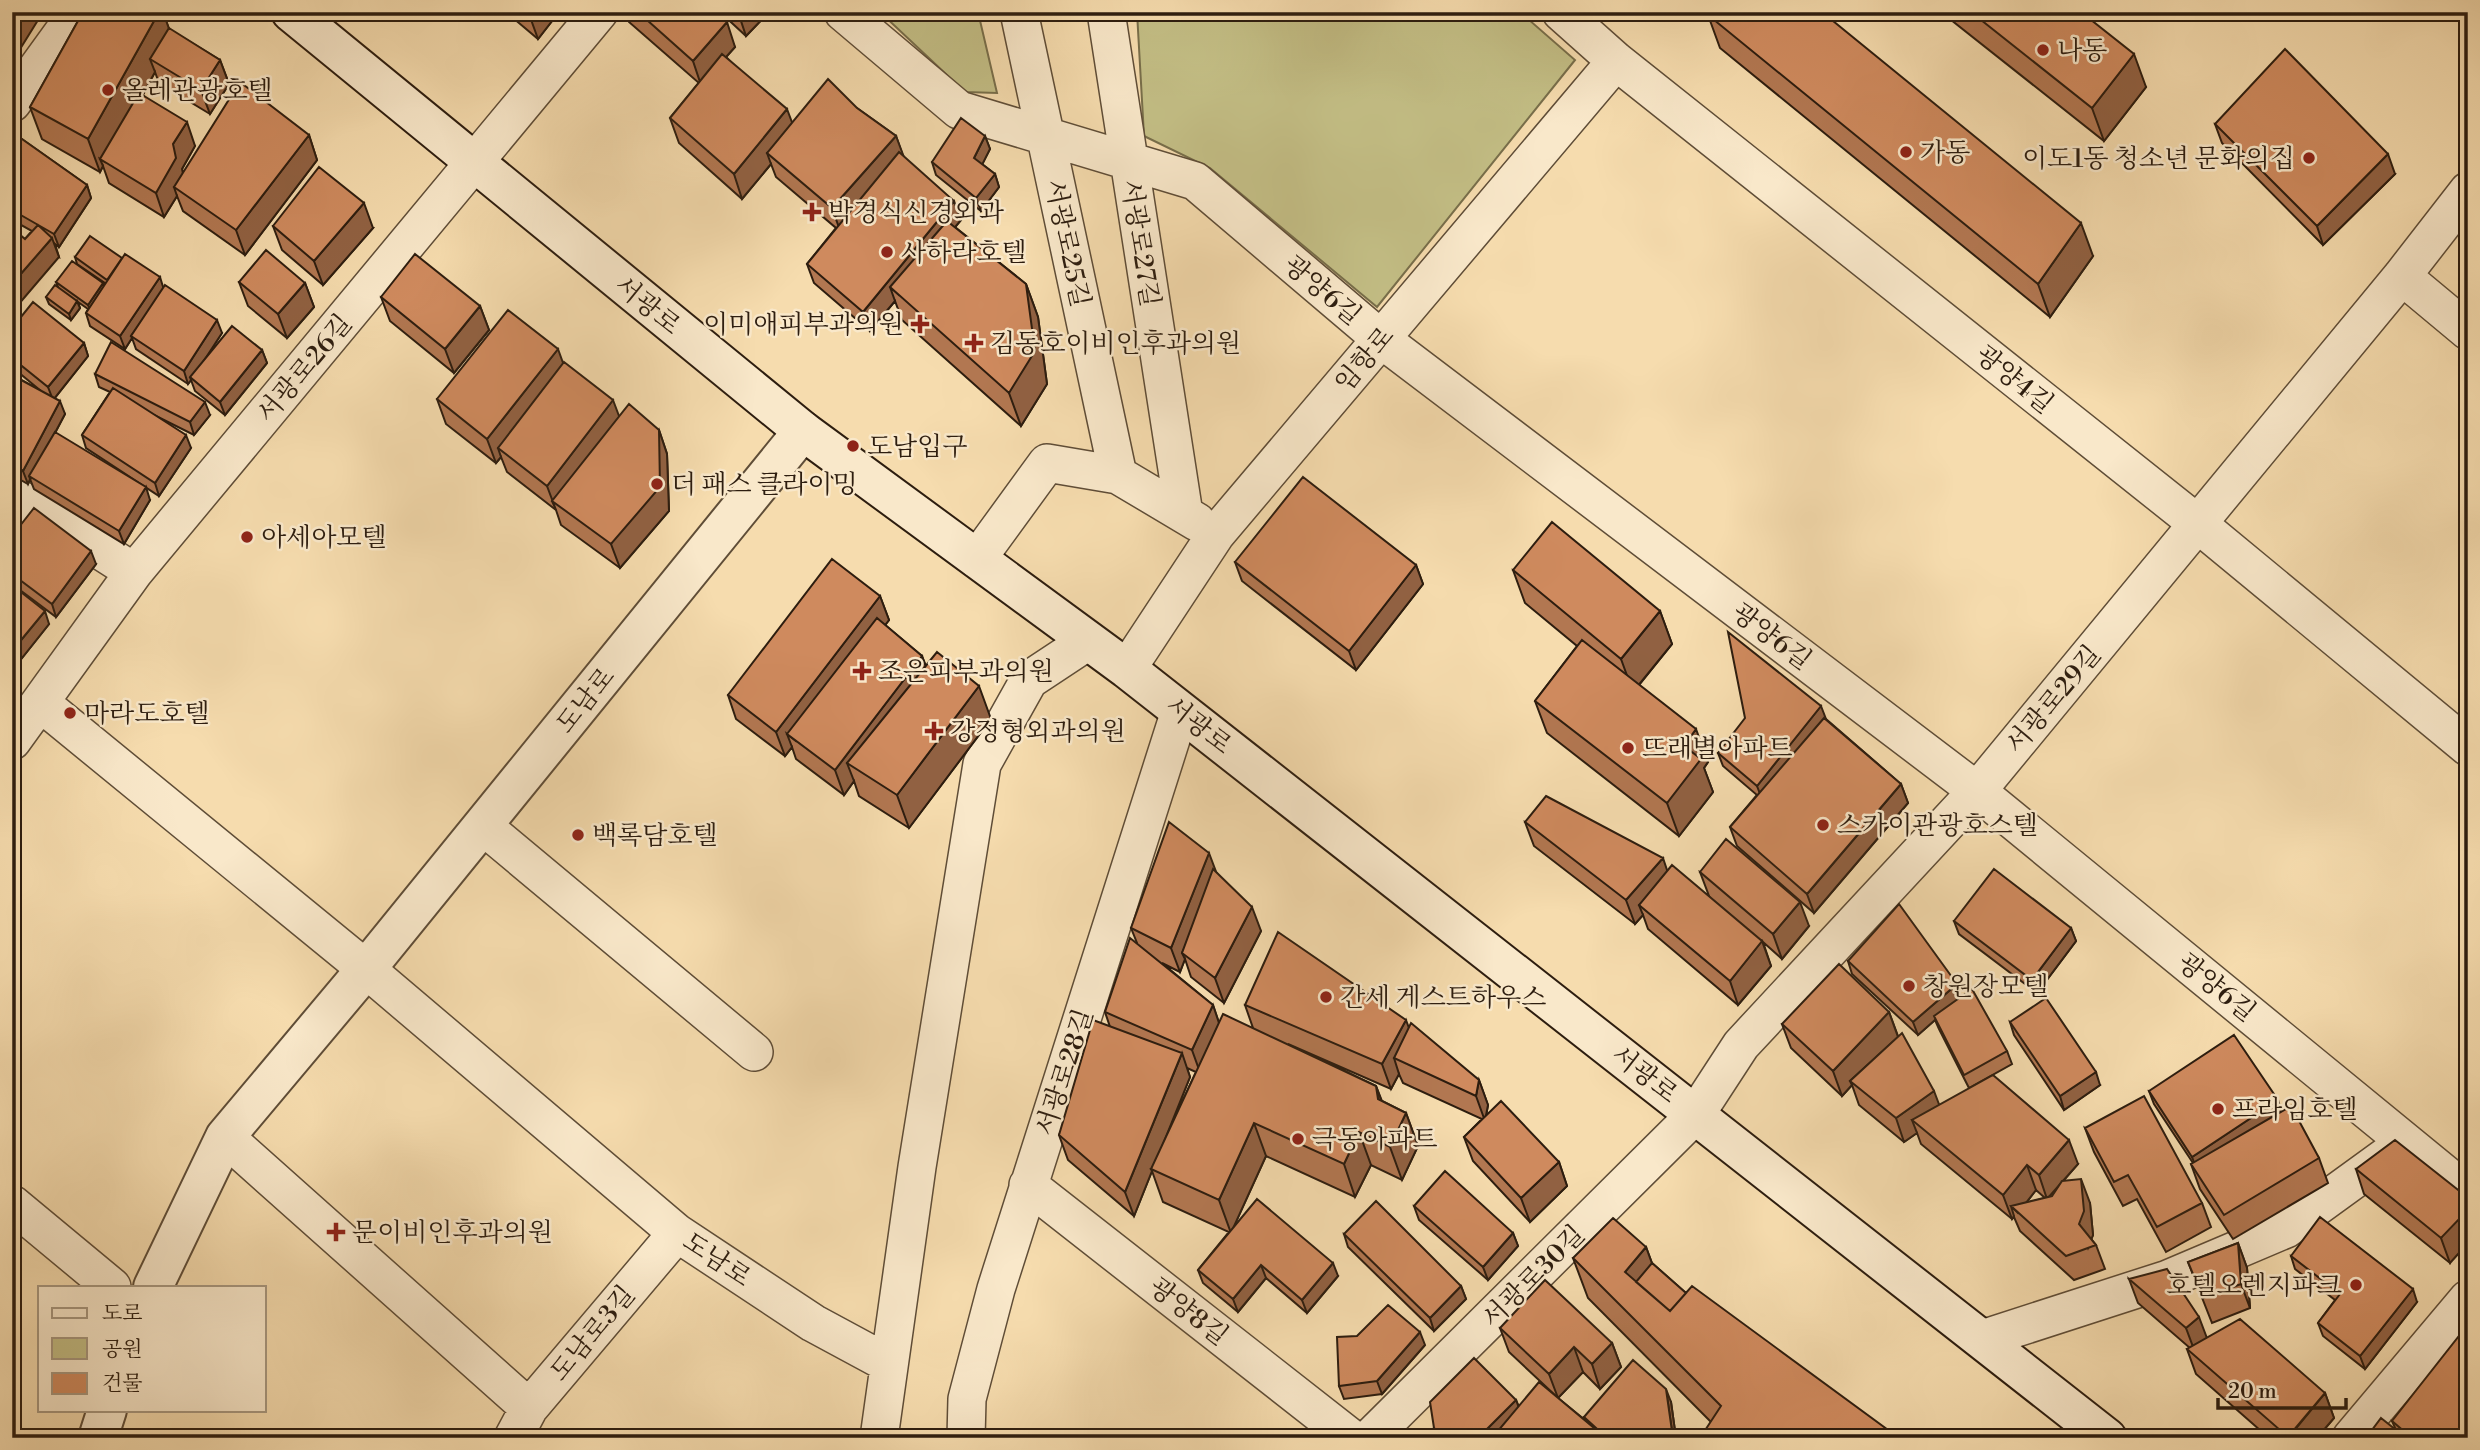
<svg xmlns="http://www.w3.org/2000/svg" width="2480" height="1450" font-family="'Libre Bodoni','Noto Serif KR',serif">
<style>
.green{fill:#c3be85;stroke:#786e4a;stroke-width:2}
.lines{fill:none;stroke-linecap:round;stroke-linejoin:round}
.minor-casing{stroke:#5f4d37;stroke-width:40}
.tertiary-casing{stroke:#5f4d37;stroke-width:42}
.secondary-casing{stroke:#2d1d0f;stroke-width:42}
.minor{stroke:#f9e8ca;stroke-width:37}
.tertiary{stroke:#f9e8ca;stroke-width:38}
.secondary{stroke:#f9e8ca;stroke-width:38}
.wall{fill:#b27751;stroke:#2d1d0f;stroke-width:2;fill-rule:evenodd}
.shaded-wall{fill:#916142;stroke:#2d1d0f;stroke-width:2}
.building{fill:#cf8a5e;stroke:#2d1d0f;stroke-width:2}
.poi-dot{fill:#8f2418;stroke:#f9e8ca;stroke-width:2.5}
.labels{text-anchor:middle;stroke-width:5;stroke-linejoin:round;paint-order:stroke}
.poi-label{font-size:26px;fill:#2d1d0f;stroke:#f9e8ca;text-anchor:start}
.street-label{font-size:26px;fill:#2d1d0f;stroke:#f9e8ca}
</style>
<rect width="100%" height="100%" fill="#f6dcae"/>
<filter id="stains"><feTurbulence type="fractalNoise" baseFrequency=".00286" numOctaves="4"/><feColorMatrix values="0 0 0 0 .2 0 0 0 0 .09 0 0 0 0 .02 0 0 0 .5 -.17"/></filter>
<radialGradient id="worn" r=".72"><stop offset=".6" stop-color="#630" stop-opacity="0"/><stop offset="1" stop-color="#630" stop-opacity=".3"/></radialGradient>
<!-- green -->
<path class="green" d="M880 12H978L997 93 965 92Z
M1137 12H1520L1575 60 1377 307 1210 168 1144 136Z"/>
<g class="lines">
<!-- minor casing -->
<g class="minor-casing">
<path id="minor" d="M843 12 959 110 1195 181 1381 339 1977 791 2468 1193
M1019 12 1118 475
M1106 12 1184 514
M1561 12 1616 61 2198 524 2468 747
M12 103 67 27 74 12
M2402 276 2468 331
M12 494 134 572
M977 559 1047 463 1118 475 1197 522
M1127 669 1216 534 1616 61
M42 704 366 969 677 1233 813 1323 889 1364
M12 741 134 572 599 12
M483 826 754 1052
M225 1137 529 1408
M1028 1185 1351 1438
M12 1204 112 1287
M1982 1339 2168 1279 2286 1229 2399 1147
M513 1438 529 1408 677 1233
M879 1438 917 1167 982 764 1029 680 1088 641
M966 1438 967 1399 996 1289 1180 711
M1370 1438 1696 1114 1741 1045 1977 791 2402 276 2468 191
M2351 1438 2468 1299"/>
</g>
<!-- tertiary casing -->
<g class="tertiary-casing">
<path id="tertiary" d="M153 1287 225 1137 366 969 803 431
M98 1438 107 1410"/>
</g>
<!-- secondary casing -->
<g class="secondary-casing">
<path id="secondary" d="M291 12 803 431 1127 669 2107 1438"/>
</g>
<!-- minor -->
<use href="#minor" class="minor"/>
<!-- tertiary -->
<use href="#tertiary" class="tertiary"/>
<!-- secondary -->
<use href="#secondary" class="secondary"/>
</g>
<!-- wall -->
<path class="wall" d="M83 12H163L169 29 220 60 229 84 210 114 159 83 155 72 143 95 195 146 182 169 183 172 309 135 317 160 245 255 183 211 177 196 164 217 109 183 103 166 100 172 42 139 30 107Z
M506 12H559L538 39Z
M626 12H715L735 47 726 57 792 123 857 108 896 136 903 156 961 220 955 227 1026 284 1038 317 1047 384 1021 426 902 320 895 301 870 331 814 283 807 264 836 228 776 177 771 164 742 199 679 143 670 118 699 83 629 22Z
M720 12H769L746 36Z
M1941 12H2081L2146 87 2104 141Z
M1708 15 2093 256 2050 317 1720 48Z
M2215 124 2395 174 2323 245 2222 143Z
M12 132 87 185 91 198 59 247 55 244 59 257 25 239 32 231 12 220Z
M985 136 990 149 982 164 995 174 999 187 981 211 936 175 932 162Z
M273 226 373 228 323 285 282 250Z
M75 257 163 288 222 333 203 362 262 350 267 363 225 415 195 391 191 380 188 384 136 349 132 338 125 349 90 326 86 313 88 309 78 302 80 308 71 320 49 304 46 297 58 287 56 282 103 283 104 285 105 283 77 264Z
M239 282 305 283 314 307 287 338 248 306Z
M381 297 480 306 489 330 454 373 390 321Z
M12 328 84 343 88 356 55 398 65 414 54 435 150 500 124 544 34 489 30 479 28 484 12 475V375L41 391 12 367Z
M563 364 619 417 659 430 667 454 669 511 620 568 561 525 556 510 507 472 501 457 496 463 446 424 437 399Z
M95 374 210 415 194 435 154 415 191 448 159 496 86 448 82 435 110 392 99 387Z
M12 536 96 564 56 617 12 584Z
M1235 562 1416 565 1423 584 1356 670 1242 581Z
M1513 570 1660 611 1672 644 1639 685 1708 762 1704 768 1713 792 1679 836 1547 733 1535 701 1577 646 1525 603Z
M12 585 49 624 22 658 12 651Z
M880 596 889 620 885 625 922 656 926 666 991 719 909 828 859 796 854 781 844 795 796 759 792 747 785 756 736 719 728 695Z
M1826 719 1901 784 1908 803 1814 913 1737 846 1730 827 1757 795 1723 766 1718 753Z
M1525 822 1667 871 1709 896 1700 872 1809 926 1782 959 1763 942 1771 966 1738 1005 1648 929 1643 915 1635 924 1534 846Z
M1216 872 1261 931 1224 1003 1191 977 1185 959 1180 972 1162 963 1213 1005 1219 1023 1253 1028 1245 1005 1409 1027 1479 1080 1488 1105 1486 1116 1559 1162 1567 1186 1530 1222 1473 1161 1464 1137 1482 1119 1403 1083 1399 1074 1391 1089 1288 1044 1376 1086 1382 1101 1406 1113 1418 1146 1402 1180 1371 1165 1355 1197 1266 1156 1233 1228 1338 1276 1307 1313 1266 1278 1238 1312 1203 1283 1198 1270 1229 1232 1163 1202 1152 1171 1134 1216 1068 1160 1059 1135 1110 1027 1105 1012 1137 943 1131 928ZM1187 1068 1196 1072 1166 1136 1190 1077Z
M1954 921 2071 928 2076 941 2037 993 1959 934Z
M1848 961 1957 984 1961 997 2007 1051 2012 1064 1969 1088 1939 1029 1935 1020 1918 1035 1852 974Z
M1889 1012 1898 1036 1939 1105 2078 1164 2064 1180 2090 1203 2093 1235 2091 1239 2096 1245 2105 1269 2074 1280 2020 1231 2014 1217 2012 1219 1921 1144 1917 1133 1904 1142 1859 1105 1852 1085 1842 1096 1791 1048 1782 1024ZM2036 1190 2045 1198 2026 1203Z
M2010 1022 2100 1085 2064 1110 2014 1035Z
M2149 1091 2282 1112 2319 1158 2328 1183 2233 1239 2200 1189 2191 1164 2193 1163 2154 1104Z
M2085 1128 2202 1203 2211 1227 2166 1252 2137 1199 2123 1206 2094 1152Z
M2356 1169 2462 1193 2450 1263 2364 1194Z
M1414 1206 1513 1233 1518 1246 1488 1280 1419 1220Z
M1344 1234 1461 1286 1466 1299 1434 1331 1348 1247Z
M2238 1243 2247 1268 2250 1308 2212 1323 2188 1262Z
M1646 1247 1652 1263 1686 1293 1899 1438 1711 1422 1588 1298 1573 1258Z
M2291 1256 2417 1302 2365 1369 2323 1336 2318 1323 2335 1300 2295 1269Z
M2129 1279 2207 1338 2325 1393 2334 1418 2317 1438H2269L2196 1374 2187 1349 2190 1348 2138 1303Z
M1500 1328 1612 1343 1621 1367 1600 1389 1583 1372 1558 1398 1585 1420 1584 1417 1671 1402 1676 1438H1437L1434 1428 1516 1400 1519 1407 1556 1396 1509 1352Z
M1425 1345 1382 1394 1344 1399 1339 1386Z
M2392 1421 2468 1438H2366L2396 1430Z"/>
<!-- shaded-wall -->
<path class="shaded-wall" d="M19 12H43L12 62V23Z
M159 12H163L173 40 150 59 155 72 105 162 100 159 103 166 100 172 88 139Z
M531 12H559L538 39 529 14Z
M738 12H769L746 36Z
M727 22 735 47 701 85 693 61Z
M2134 54 2146 87 2104 141 2092 108Z
M220 60 229 84 210 114 201 90Z
M787 109 796 133 767 153 771 164 742 199 734 174Z
M187 122 195 146 182 169 185 183 174 187 177 196 164 217 156 193 173 144Z
M309 135 317 160 245 255 236 230Z
M896 136 905 160 841 233 832 208Z
M985 136 990 149 979 171 974 158Z
M2388 154 2395 174 2323 245 2317 226Z
M995 174 999 187 981 211 976 198Z
M87 185 91 198 59 247 54 234Z
M954 201 961 220 899 295 890 287 895 301 870 331 863 312Z
M364 203 373 228 323 285 314 261Z
M2081 223 2093 256 2050 317 2038 284Z
M52 238 59 257 12 312V284Z
M160 277 164 290 131 336 132 338 125 349 120 336Z
M103 283 106 290 91 311 88 305Z
M305 283 314 307 287 338 278 314Z
M1026 284 1038 317 1047 384 1021 426 1009 393Z
M77 301 80 308 71 320 69 314Z
M480 306 489 330 454 373 445 349Z
M217 320 222 333 192 379 190 377 191 380 188 384 184 371Z
M84 343 88 356 53 400 48 387Z
M558 349 567 374 498 448 501 457 496 463 487 439Z
M262 350 267 363 225 415 220 402Z
M613 400 622 424 552 501 556 510 547 486Z
M60 401 65 414 31 478 29 476 30 479 28 484 23 471Z
M205 402 210 415 194 435 190 422Z
M659 430 667 454 669 511 620 568 611 544Z
M186 435 191 448 159 496 155 483Z
M146 487 150 500 124 544 119 531Z
M91 551 96 564 56 617 52 604Z
M1416 565 1423 584 1356 670 1349 651Z
M880 596 889 620 796 741 787 734 792 747 785 756 776 732Z
M45 611 49 624 22 658 17 645Z
M1660 611 1672 644 1633 692 1621 659Z
M922 656 931 681 847 763 854 781 844 795 835 770Z
M12 663 16 672 12 676Z
M979 686 991 719 909 828 897 795Z
M1821 706 1826 719 1762 799 1757 786Z
M1696 729 1708 762 1704 768 1713 792 1679 836 1667 803 1684 746Z
M1901 784 1908 803 1814 913 1807 894Z
M1209 853 1218 877 1182 953 1185 959 1180 972 1171 948Z
M1663 858 1671 882 1639 905 1643 915 1635 924 1626 900Z
M1800 902 1809 926 1782 959 1773 934Z
M1252 907 1261 931 1224 1003 1215 978Z
M2071 928 2076 941 2037 993 2032 980Z
M1762 941 1771 966 1738 1005 1730 981Z
M1957 984 1961 997 1918 1035 1913 1022Z
M1213 1005 1221 1029 1201 1075 1192 1050Z
M1889 1012 1898 1037 1850 1081 1852 1085 1842 1096 1833 1071Z
M1406 1020 1415 1044 1394 1058 1399 1074 1391 1089 1382 1064Z
M1182 1053 1190 1077 1153 1169H1151L1152 1171 1134 1216 1125 1192Z
M2096 1072 2100 1085 2064 1110 2060 1096Z
M1479 1080 1488 1105 1485 1121 1476 1096Z
M1376 1086 1388 1119 1378 1099Z
M1934 1091 1943 1115 1912 1120 1917 1133 1904 1142 1896 1118Z
M2278 1100 2282 1113 2197 1170 2192 1157Z
M1406 1113 1418 1146 1402 1180 1390 1147Z
M1254 1123 1266 1156 1231 1233 1219 1200Z
M1359 1132 1371 1165 1355 1197 1344 1164Z
M2069 1140 2078 1164 2047 1199 2039 1175Z
M1559 1162 1567 1186 1530 1222 1521 1198Z
M2027 1165 2036 1190 2018 1213 2011 1206 2014 1216 2012 1219 2003 1195Z
M2081 1179 2090 1203 2093 1235 2088 1248 2079 1224Z
M2462 1193 2468 1208V1243L2450 1263 2441 1238Z
M1513 1233 1518 1246 1488 1280 1483 1267Z
M2238 1243 2247 1268 2250 1308 2241 1284Z
M1646 1247 1661 1288 1648 1303 1625 1272Z
M1333 1263 1338 1276 1307 1313 1302 1300Z
M1261 1265 1266 1278 1238 1312 1233 1299Z
M1461 1286 1466 1299 1434 1331 1430 1318Z
M2413 1289 2417 1302 2365 1369 2360 1356Z
M2199 1317 2208 1341 2195 1352 2186 1328Z
M1420 1332 1425 1345 1382 1394 1377 1381Z
M1612 1343 1621 1367 1600 1389 1592 1364Z
M1574 1347 1583 1372 1558 1398 1549 1374Z
M1666 1389 1671 1402 1676 1438H1673Z
M2325 1393 2334 1418 2317 1438H2288Z
M1516 1400 1525 1424 1512 1438H1478Z"/>
<!-- building -->
<path class="building" d="M12 12H19L12 23Z
M83 12H159L88 139 30 107Z
M638 12H715L727 22 693 61Z
M1711 12H1822L2081 223 2038 284 1708 15Z
M1971 12H2081L2134 54 2092 108Z
M169 28 220 60 201 90 150 59Z
M2285 49 2388 154 2317 226 2215 124Z
M722 54 787 109 734 174 670 118Z
M828 79 857 108 896 136 832 208 767 153Z
M240 82 309 135 236 230 174 187Z
M139 93 187 122 173 144 176 158 156 193 100 159Z
M961 118 985 136 974 158 995 174 976 198 932 162Z
M12 132 87 185 54 234 12 210Z
M899 152 954 201 863 312 807 264Z
M319 167 364 203 314 261 273 226Z
M947 221 1026 284 1035 351 1009 393 890 287Z
M38 225 52 238 12 284V228L25 239Z
M90 236 122 258 107 280 75 257Z
M266 250 305 283 278 314 239 282Z
M125 254 160 277 120 336 86 313Z
M415 254 480 306 445 349 381 297Z
M72 261 103 283 88 305 56 282Z
M55 285 77 301 69 314 46 297Z
M165 285 217 320 184 371 131 336Z
M33 302 84 343 48 387 12 358V328Z
M508 310 558 349 487 439 437 399Z
M232 326 262 350 220 402 190 377Z
M111 342 205 402 190 422 95 374Z
M564 362 613 400 547 486 498 448Z
M12 375 60 401 23 471 12 465Z
M113 388 186 435 155 483 82 435Z
M629 404 659 430 660 487 611 544 552 501Z
M55 432 146 487 119 531 29 476Z
M1303 477 1416 565 1349 651 1235 562Z
M34 508 91 551 52 604 12 574V536Z
M1552 522 1660 611 1621 659 1513 570Z
M832 559 880 596 776 732 728 695Z
M12 585 45 611 17 645 12 642Z
M877 618 922 656 835 770 787 734Z
M1728 632 1821 706 1757 786 1718 753 1745 718Z
M1582 640 1696 729 1684 746 1701 759 1667 803 1535 701Z
M937 652 979 686 897 795 847 763Z
M1824 718 1901 784 1807 894 1730 827Z
M1546 796 1663 858 1626 900 1525 822Z
M1169 822 1209 853 1171 948 1131 928Z
M1726 839 1800 902 1773 934 1700 872Z
M1672 865 1762 941 1730 981 1639 905Z
M1213 869 1252 907 1215 978 1182 953Z
M1994 869 2071 928 2032 980 1954 921Z
M1899 904 1957 984 1913 1022 1848 961Z
M1278 932 1406 1020 1382 1064 1245 1005Z
M1130 938 1213 1005 1192 1050 1105 1012Z
M1839 964 1889 1012 1833 1071 1782 1024Z
M1972 989 2007 1051 1964 1075 1934 1016Z
M2046 998 2096 1072 2060 1096 2010 1022Z
M1223 1014 1376 1086 1378 1099 1406 1113 1390 1147 1359 1132 1344 1164 1254 1123 1219 1200 1151 1169Z
M1093 1020 1182 1053 1125 1192 1059 1135Z
M1411 1023 1479 1080 1476 1096 1394 1058Z
M1902 1033 1934 1091 1896 1118 1850 1081Z
M2234 1035 2278 1100 2192 1157 2149 1091Z
M1993 1075 2069 1140 2039 1175 2027 1165 2003 1195 1912 1120Z
M2144 1096 2202 1203 2157 1227 2128 1175 2114 1182 2085 1128Z
M1501 1101 1559 1162 1521 1198 1464 1137Z
M2291 1106 2319 1158 2224 1215 2191 1164Z
M2395 1140 2462 1193 2464 1214 2441 1238 2356 1169Z
M1445 1171 1513 1233 1483 1267 1414 1206Z
M2081 1179 2084 1211 2079 1224 2096 1245 2066 1256 2011 1206 2052 1196 2062 1181Z
M1257 1199 1333 1263 1302 1300 1261 1265 1233 1299 1198 1270Z
M1376 1201 1461 1286 1430 1318 1344 1234Z
M2320 1217 2413 1289 2360 1356 2318 1323 2340 1294 2291 1256Z
M1613 1218 1646 1247 1625 1272 1670 1311 1692 1286 1899 1438H1700L1721 1406 1573 1258Z
M2238 1243 2241 1284 2203 1298 2188 1262Z
M1652 1263 1686 1293 1670 1311 1636 1282Z
M2167 1269 2199 1317 2186 1328 2129 1279Z
M1545 1280 1612 1343 1592 1364 1574 1347 1549 1374 1500 1328Z
M1388 1305 1420 1332 1377 1381 1339 1386 1337 1337 1357 1336Z
M2240 1319 2325 1393 2288 1437 2187 1349Z
M2466 1327 2468 1329V1438H2412L2392 1421Z
M1474 1358 1516 1400 1478 1438H1444L1434 1428 1430 1402Z
M1633 1360 1666 1389 1673 1438H1607L1584 1417Z
M1539 1382 1606 1438H1492Z
M2381 1418 2406 1438H2366Z"/>
<!-- markers -->
<g class="poi-dot">
<circle cx="2043" cy="50" r="7"/>
<circle cx="108" cy="90" r="7"/>
<circle cx="1906" cy="152" r="7"/>
<circle cx="2309" cy="158" r="7"/>
<path d="M808.5 201.5h7v7h7v7h-7v7h-7v-7h-7v-7h7z"/>
<circle cx="887" cy="252" r="7"/>
<path d="M916.5 313.5h7v7h7v7h-7v7h-7v-7h-7v-7h7z"/>
<path d="M970.5 332.5h7v7h7v7h-7v7h-7v-7h-7v-7h7z"/>
<circle cx="853" cy="446" r="7"/>
<circle cx="657" cy="484" r="7"/>
<circle cx="247" cy="537" r="7"/>
<path d="M858.5 660.5h7v7h7v7h-7v7h-7v-7h-7v-7h7z"/>
<circle cx="70" cy="713" r="7"/>
<path d="M930.5 720.5h7v7h7v7h-7v7h-7v-7h-7v-7h7z"/>
<circle cx="1628" cy="748" r="7"/>
<circle cx="1823" cy="825" r="7"/>
<circle cx="578" cy="835" r="7"/>
<circle cx="1909" cy="986" r="7"/>
<circle cx="1326" cy="997" r="7"/>
<circle cx="2218" cy="1109" r="7"/>
<circle cx="1298" cy="1139" r="7"/>
<path d="M332.5 1221.5h7v7h7v7h-7v7h-7v-7h-7v-7h7z"/>
<circle cx="2356" cy="1285" r="7"/>
</g>
<g class="labels">
<!-- poi labels -->
<g class="poi-label">
<text x="2057" y="59">나동</text>
<text x="122" y="99">올레관광호텔</text>
<text x="1920" y="161">가동</text>
<text x="2295" y="167" text-anchor="end">이도1동 청소년 문화의집</text>
<text x="828" y="221">박경식신경외과</text>
<text x="901" y="261">사하라호텔</text>
<text x="904" y="333" text-anchor="end">이미애피부과의원</text>
<text x="990" y="352">김동호이비인후과의원</text>
<text x="867" y="455">도남입구</text>
<text x="671" y="493">더 패스 클라이밍</text>
<text x="261" y="546">아세아모텔</text>
<text x="878" y="680">조은피부과의원</text>
<text x="84" y="722">마라도호텔</text>
<text x="950" y="740">강정형외과의원</text>
<text x="1642" y="757">뜨래별아파트</text>
<text x="1837" y="834">스카이관광호스텔</text>
<text x="592" y="844">백록담호텔</text>
<text x="1923" y="995">창원장모텔</text>
<text x="1340" y="1006">간세 게스트하우스</text>
<text x="2232" y="1118">프라임호텔</text>
<text x="1312" y="1148">극동아파트</text>
<text x="352" y="1241">문이비인후과의원</text>
<text x="2342" y="1294" text-anchor="end">호텔오렌지파크</text>
</g>
<!-- street labels -->
<g class="street-label">
<text transform="translate(1068 243) rotate(78)" y="9">서광로25길</text>
<text transform="translate(1141 243) rotate(81)" y="9">서광로27길</text>
<text transform="translate(1323 290) rotate(40)" y="9">광양6길</text>
<text transform="translate(648 305) rotate(39)" y="9">서광로</text>
<text transform="translate(1364 359) rotate(-50)" y="9">임항로</text>
<text transform="translate(304 368) rotate(-50)" y="9">서광로26길</text>
<text transform="translate(2015 379) rotate(39)" y="9">광양4길</text>
<text transform="translate(1772 636) rotate(37)" y="9">광양6길</text>
<text transform="translate(2053 699) rotate(-50)" y="9">서광로29길</text>
<text transform="translate(585 700) rotate(-51)" y="9">도남로</text>
<text transform="translate(1199 725) rotate(38)" y="9">서광로</text>
<text transform="translate(2217 987) rotate(39)" y="9">광양6길</text>
<text transform="translate(1064 1072) rotate(-72)" y="9">서광로28길</text>
<text transform="translate(1645 1074) rotate(38)" y="9">서광로</text>
<text transform="translate(717 1259) rotate(34)" y="9">도남로</text>
<text transform="translate(1533 1276) rotate(-45)" y="9">서광로30길</text>
<text transform="translate(1189 1311) rotate(38)" y="9">광양8길</text>
<text transform="translate(592 1333) rotate(-50)" y="9">도남로3길</text>
</g>
</g>
<!-- margin -->
<rect width="2480" height="1450" fill="none" stroke="#f6dcae" stroke-width="42"/>
<rect x="14" y="14" width="2452" height="1422" fill="none" stroke="#2d1d0f" stroke-width="3.5"/>
<rect x="21" y="21" width="2438" height="1408" fill="none" stroke="#2d1d0f" stroke-width="2"/>
<!-- legend -->
<rect x="38" y="1286" width="228" height="126" fill="#f9e8ca" stroke="#a7977f" stroke-width="2"/>
<rect x="52" y="1308" width="35" height="10" fill="#f9e8ca" stroke="#a7977f" stroke-width="2"/>
<text x="102" y="1320" font-size="21" fill="#2d1d0f">도로</text>
<rect x="52" y="1338" width="35" height="21" fill="#c3be85" stroke="#a7977f" stroke-width="2"/>
<text x="102" y="1356" font-size="21" fill="#2d1d0f">공원</text>
<rect x="52" y="1373" width="35" height="21" fill="#cf8a5e" stroke="#a7977f" stroke-width="2"/>
<text x="102" y="1390" font-size="21" fill="#2d1d0f">건물</text>
<!-- scale -->
<path d="M2218 1398v10h128v-10" fill="none" stroke="#2d1d0f" stroke-width="3.5"/>
<text x="2228" y="1398" font-size="21" fill="#2d1d0f" stroke="#f9e8ca" stroke-width="5" paint-order="stroke">20 m</text>
<rect width="100%" height="100%" filter="url(#stains)"/>
<rect width="100%" height="100%" fill="url(#worn)"/>
</svg>
